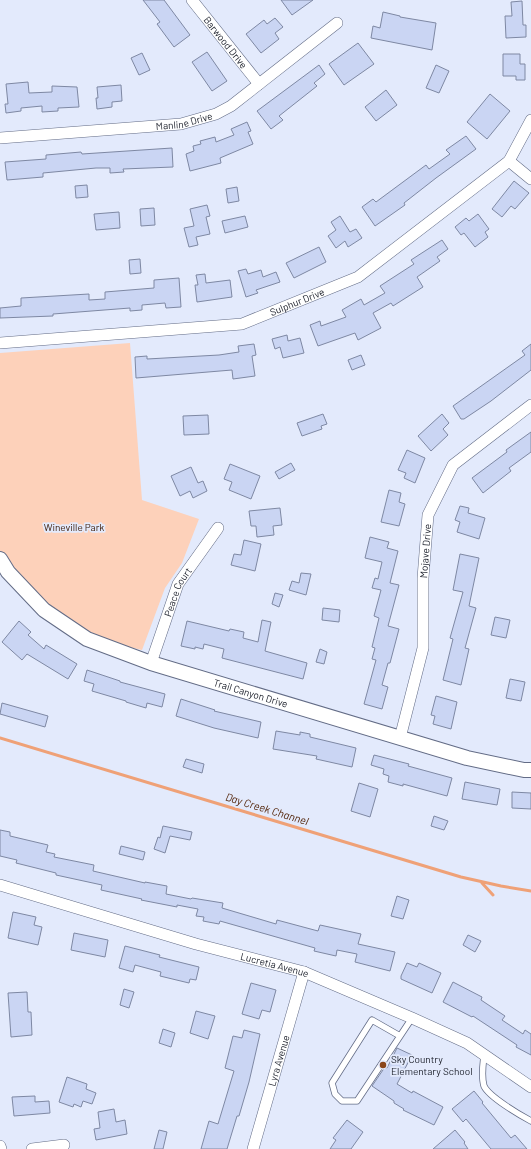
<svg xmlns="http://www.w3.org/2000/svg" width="531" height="1149" viewBox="0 0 531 1149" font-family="Barlow,sans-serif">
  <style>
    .green { fill: #fdd1ba }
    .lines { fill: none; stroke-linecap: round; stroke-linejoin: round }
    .stream { stroke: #efa177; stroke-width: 3 }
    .building { fill: #cad5f3; stroke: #7e88a3 }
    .service-casing { stroke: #636c86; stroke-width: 7 }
    .minor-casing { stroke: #636c86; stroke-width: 12 }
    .tertiary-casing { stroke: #636c86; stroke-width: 16 }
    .service { stroke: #fff; stroke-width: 5.5 }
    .minor { stroke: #fff; stroke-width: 11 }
    .tertiary { stroke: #fff; stroke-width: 14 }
    .poi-dot { fill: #8a461b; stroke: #e3eafc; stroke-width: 1.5 }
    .labels { text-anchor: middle; stroke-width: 3.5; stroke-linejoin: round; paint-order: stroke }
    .street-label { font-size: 10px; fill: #222631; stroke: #e3eafc }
    .park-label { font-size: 10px; fill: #40210f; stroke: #e3eafc }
    .poi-label { font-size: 10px; fill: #222631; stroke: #e3eafc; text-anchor: start }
    .water-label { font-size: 11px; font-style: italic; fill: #4e1e00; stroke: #e3eafc }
  </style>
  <rect width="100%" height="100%" fill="#e3eafc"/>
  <path class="green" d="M130 343 142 500 199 519 182 563 165 588 142 650 116 644 84 629 51 608 25 583 0 552V353Z"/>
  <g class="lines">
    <path class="stream" d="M0 738 461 877 501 886 531 891
      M482 883 493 895"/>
  </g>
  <path class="building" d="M143 0H164L190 35 174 47 157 24 160 22Z
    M281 0H313L292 15Z
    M522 1 523 25H526V37L506 38 505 16H512L511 2Z
    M383 12 400 16V17L436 23 432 50 371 38 373 26 380 28Z
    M275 18 283 27 275 33 279 39 261 53 246 34 264 20 267 24Z
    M358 43 374 64 344 85 329 64Z
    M207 52 227 81 212 91 192 62Z
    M142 53 150 70 139 75 131 58Z
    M503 54H520V64H525V80H516V76H503Z
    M319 65 325 74 314 83 317 86 279 116 283 120 271 129 257 111Z
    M436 65 449 71 439 93 426 88Z
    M28 82 29 93 52 92V86L77 87 79 107 58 108V111L42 112V106L21 108V111L6 113 5 104H8L6 84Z
    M121 85 122 101 112 102V107L97 109 96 98H98L97 87Z
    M386 90 397 105 376 121 365 107Z
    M490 94 510 111 487 139 467 122Z
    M247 122 251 131 248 132 253 144 220 158 221 163 190 171 186 154 194 151 193 146 201 144 200 141 215 137 216 142 234 135 231 129Z
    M466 136 476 149 436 178 404 203 405 205 375 226 362 207 373 199 376 202 426 165 429 169 450 154 446 150Z
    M172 148 173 167 123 169 124 172 110 173V168H96L43 173V177L7 180 5 162 46 159V155L81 152 82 154Z
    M514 181 529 193 515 209 511 206 502 217 492 209Z
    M87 185 88 197 76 198 75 186Z
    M237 187 239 201 228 203 226 189Z
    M207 205 210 216 206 217 210 234 196 237 198 245 189 247 184 228 194 226 190 209Z
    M154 208 155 225 141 226 140 209Z
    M119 212 120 228 96 230 94 214Z
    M478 214 489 229 485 232 488 237 475 247 464 233 461 235 455 227 466 218 469 221Z
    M245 216 248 227 225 233 222 221Z
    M340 216 350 232 356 229 362 238 348 247 345 241 336 248 328 236 336 230 331 222Z
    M442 240 448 249 437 257 440 261 417 277 423 287 393 306 391 303 373 313 381 328 358 340 355 333 318 346 310 325 320 321 321 326 346 317 342 310 361 299 364 305 385 293 380 286 414 264 411 260Z
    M319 247 326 262 294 278 286 263Z
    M140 259 141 273 130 274 129 260Z
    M246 269 248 274 261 270 263 277 276 272 280 282 256 290 258 293 246 297 238 271Z
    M205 274 206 283 230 280 232 297 197 302 195 285H198L196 275Z
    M179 278 181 307 166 308 165 303 142 305V310L130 311V308L53 314V316L0 318V308L21 306V298L89 294V300L105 299V292L154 288V280Z
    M287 335 288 341 300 338 304 353 283 358 280 347 275 349 272 339Z
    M254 344 256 355 252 356 255 376 233 379 232 370 136 378 135 357 147 356V359L219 355 239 352 238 346Z
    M531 344V370L491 401 464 419H461L453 406 525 355 522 351Z
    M361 355 365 365 352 370 348 360Z
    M323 414 327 424 321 426 322 429 302 436 297 423Z
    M442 414 449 423 443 429 448 435 431 451 418 436Z
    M208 415 209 434 184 435 183 416Z
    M531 432V452L509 468 511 471 483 493 472 478 507 452 506 450Z
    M407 450 425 458 415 483 404 478 406 473 398 470Z
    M291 463 295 470 279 479 275 472Z
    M230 464 260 476 251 499 229 490 232 482 224 479Z
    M191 467 198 483 203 481 207 491 193 498 190 491 180 496 171 476Z
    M389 490 401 493 399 502 405 504 399 526 381 522Z
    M460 506 469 508 468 513 485 518 479 539 457 532 460 522 455 520Z
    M280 508 282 525 273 526 274 535 257 537 256 526H251L249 511Z
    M370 537 389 542 387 548 398 551 390 583 399 585 388 626 399 629 390 663H388L382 685 388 687 382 709 364 704 376 660 372 659 375 648 372 647 379 618 374 616 381 590 372 588 375 578 378 579 382 562 365 558Z
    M244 540 261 544 255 571 231 565 234 554 241 555Z
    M460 554 479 558 469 606 476 608 465 648 469 649 461 685 443 680 453 639 450 638 463 592 453 590Z
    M301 573 311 574 306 595 289 590 292 581 299 583Z
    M275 593 283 595 279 607 272 604Z
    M323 608 340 610 339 622 322 620Z
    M495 617 510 620 506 638 491 635Z
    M262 620 271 622 265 651 307 663 303 679 222 658 224 649 204 644 203 649 195 647V649L181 646 187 621 229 631 230 629 244 632 243 638 258 642Z
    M19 621 31 632 28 635 44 649 46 645 77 664 68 679 27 654 22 660 2 642Z
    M320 649 327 652 324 664 316 662Z
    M87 670 120 681V682L165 694 162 707 147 703 146 708 126 702V701L92 691 94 684 84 681Z
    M510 679 525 682 521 701 506 698Z
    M436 696 457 702 451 729 433 724 435 716 431 715Z
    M181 699 215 710 214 711 261 722 258 738 214 728 176 716Z
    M2 703 48 716 45 727 0 714Z
    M276 731 300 735V732L310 734V737L356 748 352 767 316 759 317 756 273 749Z
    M374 755 409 764 408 766 452 778 447 796 403 784V786L388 782 389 776 383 774 384 769 371 765Z
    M186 759 204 764 202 773 183 767Z
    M465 782 500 789 497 805 462 799Z
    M359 783 378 789 370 817 351 811Z
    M512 792 531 793V809L512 808Z
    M434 816 448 821 444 830 431 826Z
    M163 826 192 832 190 840 170 836 165 853 154 849 158 837 160 838Z
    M0 830 10 832V836L48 845 46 852 55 854 54 857 94 865 93 871 145 883V882L167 886 166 894 191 899 192 898 223 903 222 908 276 924 277 920 318 931 320 925 361 934 358 944 395 952 390 971 355 962 357 954 337 950 336 956 314 951 315 948 220 921 219 924 203 921 204 917 196 916 198 909 177 905V907L141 900 142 899 101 890 102 885 56 875V873L16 863 17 860 0 856Z
    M121 846 145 852 143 860 119 854Z
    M397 896 409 900 403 919 391 916Z
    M13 912 36 917 34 925 42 927 38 945 8 938Z
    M74 933 108 940 105 957 71 950Z
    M468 935 481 941 475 952 463 945Z
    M125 946 160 955 159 957 199 967 196 980 190 979 189 983 160 976 161 972 135 965 133 972 119 968Z
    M407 963 417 967 419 963 441 973 432 993 401 979V976Z
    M453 982 482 997 481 1000 505 1016 502 1020 523 1034 525 1030 531 1034V1055L516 1047 517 1045 473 1016 472 1017 443 1002Z
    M251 983 276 990 270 1012 262 1010 259 1019 242 1014Z
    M124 989 134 992 129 1008 120 1005Z
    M27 992 28 1012H31L32 1035 11 1037 8 993Z
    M196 1011 215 1016 208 1039 190 1033Z
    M163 1029 175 1033 171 1047 159 1043Z
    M244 1030 260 1034 249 1082 239 1116H237L227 1149H201L209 1121 218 1124 234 1071 225 1068 233 1036 242 1038Z
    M397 1048 412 1055 397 1084 412 1093 413 1091 443 1107 434 1125 403 1110 404 1109 394 1103V1101L372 1086 385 1067 387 1068Z
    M67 1077 87 1084 86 1089 96 1093 92 1104 83 1101 81 1107 74 1104 73 1107 59 1102Z
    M474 1091 483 1102 482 1103 511 1138 515 1135 527 1149H491L466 1119 463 1122 452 1109Z
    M35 1096V1102L49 1101 50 1113 14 1116 12 1097Z
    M114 1109 116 1122 125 1120 127 1134 96 1140 94 1129 100 1128 98 1112Z
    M347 1120 363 1132 351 1149H330L336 1140 333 1138Z
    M159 1130 167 1132 163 1149H154Z
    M455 1130 465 1142 464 1143 468 1149H433Z"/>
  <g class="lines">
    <g class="service-casing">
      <path id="service" d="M400 1036 372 1020 332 1083 335 1094 342 1101H357L412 1018
        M484 1055C483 1065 481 1076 484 1086 489 1097 520 1115 531 1121"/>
    </g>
    <g class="minor-casing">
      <g id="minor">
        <path id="s1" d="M192 0 259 84"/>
        <path id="s2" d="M0 138 181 124 216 114 231 106 337 23"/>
        <path d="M509 161 531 179"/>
        <path id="s3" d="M0 343 242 324 358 277 509 161 531 120"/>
        <path id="s4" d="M151 663 178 584 218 528"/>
        <path id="s5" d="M400 738 423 648V578L428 515 453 465 531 405"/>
        <path id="s6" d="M0 885 196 944 304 972 412 1018 467 1043 531 1087"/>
        <path d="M0 1146 1 1149"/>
        <path d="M32 1149 64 1145"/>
        <path id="s7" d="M253 1149 304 972"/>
      </g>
    </g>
    <g class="tertiary-casing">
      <g id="tertiary">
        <path id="s8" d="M0 559 8 572 44 610 87 639 151 663 467 758 524 770H531"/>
      </g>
    </g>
    <use href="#service" class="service"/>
    <use href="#minor" class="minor"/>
    <use href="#tertiary" class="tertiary"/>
  </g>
  <circle class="poi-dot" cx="383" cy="1065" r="4"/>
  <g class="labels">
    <g class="street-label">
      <text dy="4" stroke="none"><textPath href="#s1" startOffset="54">Barwood Drive</textPath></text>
      <text dy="4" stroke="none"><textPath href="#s2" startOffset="185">Manline Drive</textPath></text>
      <text dy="4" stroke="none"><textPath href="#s3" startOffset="302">Sulphur Drive</textPath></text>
      <text dy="4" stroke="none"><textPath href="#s5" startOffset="190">Mojave Drive</textPath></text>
      <text dy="4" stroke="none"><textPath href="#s4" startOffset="76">Peace Court</textPath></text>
      <text dy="4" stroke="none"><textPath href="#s8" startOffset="292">Trail Canyon Drive</textPath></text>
      <text dy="4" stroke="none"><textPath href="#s6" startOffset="286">Lucretia Avenue</textPath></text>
      <text dy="4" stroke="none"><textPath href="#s7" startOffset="92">Lyra Avenue</textPath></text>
    </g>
    <g class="park-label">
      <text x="74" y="531">Wineville Park</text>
    </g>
    <g class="poi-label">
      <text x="391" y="1063">Sky Country<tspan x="391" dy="12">Elementary School</tspan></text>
    </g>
    <g class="water-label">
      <text transform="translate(267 809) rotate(17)" y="4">Day Creek Channel</text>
    </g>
  </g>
</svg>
